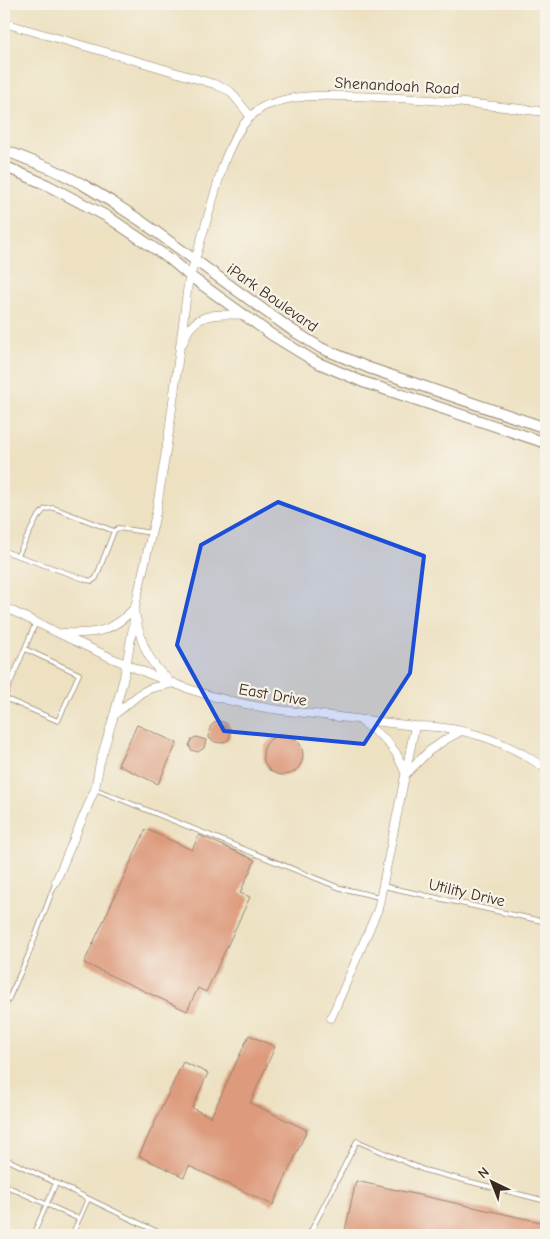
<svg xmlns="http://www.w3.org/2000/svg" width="550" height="1239" viewBox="0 0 550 1239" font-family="'Comic Neue',sans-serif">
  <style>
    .building { fill: #dd9a7c }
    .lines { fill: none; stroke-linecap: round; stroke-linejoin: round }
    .service-casing { stroke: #948670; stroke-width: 5.5 }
    .minor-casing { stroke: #948670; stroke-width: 9 }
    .secondary-casing { stroke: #948670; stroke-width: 12 }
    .service { stroke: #fff; stroke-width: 4 }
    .minor { stroke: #fff; stroke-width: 8 }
    .secondary { stroke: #fff; stroke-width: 10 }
    .marked { fill: #1d4ed8; fill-opacity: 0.2; stroke: #1d4ed8; stroke-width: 4; stroke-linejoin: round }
    .labels { text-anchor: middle; stroke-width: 4.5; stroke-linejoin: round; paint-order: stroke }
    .street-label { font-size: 16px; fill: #3b2a1e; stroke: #f7f3e8 }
  </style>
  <rect width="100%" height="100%" fill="#f7f3e8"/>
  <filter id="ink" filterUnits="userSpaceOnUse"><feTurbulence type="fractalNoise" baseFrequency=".02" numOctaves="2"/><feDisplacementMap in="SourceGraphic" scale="10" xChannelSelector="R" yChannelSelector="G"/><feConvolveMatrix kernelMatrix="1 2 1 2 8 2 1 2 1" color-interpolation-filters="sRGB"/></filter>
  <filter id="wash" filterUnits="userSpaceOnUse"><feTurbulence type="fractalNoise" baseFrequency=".0096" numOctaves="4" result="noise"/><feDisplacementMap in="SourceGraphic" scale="20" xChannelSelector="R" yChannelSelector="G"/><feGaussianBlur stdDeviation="1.12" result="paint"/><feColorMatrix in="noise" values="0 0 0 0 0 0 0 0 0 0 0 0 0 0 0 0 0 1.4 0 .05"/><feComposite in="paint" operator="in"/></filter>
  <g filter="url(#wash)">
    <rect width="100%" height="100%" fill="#ede1c2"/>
    <g id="blocks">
      <path class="building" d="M219 721 226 723 230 729V737L228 740 222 743 215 742 209 738 210 727 215 722Z
        M137 725 177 743 158 784 118 765Z
        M263 755a20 20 0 1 1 40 0a20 20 0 1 1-40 0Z
        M196 737 206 740 204 748 198 752 191 750 189 745 192 739Z
        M146 829 192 850 199 835 255 860 240 893 250 897 206 992 198 988 187 1011 84 963Z
        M249 1035 275 1047 250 1103 307 1130 273 1205 189 1166 184 1177 139 1156 183 1062 208 1073 192 1108 211 1117Z
        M356 1181 545 1223 542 1235H344Z"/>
    </g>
  </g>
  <g filter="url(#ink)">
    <use href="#blocks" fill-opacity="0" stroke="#948670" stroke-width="1"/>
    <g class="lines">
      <g class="service-casing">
        <path id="service" d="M4 551 87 580 92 581 96 578 114 531 118 528 152 533
          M18 555 37 518 45 509 54 508 114 531
          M25 649 79 674 58 721 4 698 36 622
          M95 789 340 888 379 897
          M383 886 546 922
          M4 1009 28 956 56 881
          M4 1158 164 1235
          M4 1185 79 1219
          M33 1235 56 1183
          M72 1235 88 1199
          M309 1235 357 1141 424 1170 546 1201"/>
      </g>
      <g class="minor-casing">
        <path id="minor" d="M4 23 151 65 214 84 230 91 251 117
          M183 343C185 338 187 332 190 328 202 312 225 314 243 315
          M4 607C67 637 129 669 195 691 223 700 252 706 280 710L415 726C452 726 490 736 523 754 531 759 539 764 546 769
          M136 617C140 640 148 663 167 678
          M63 633C94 634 113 633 135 607
          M114 715 141 693 151 688 174 683
          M361 721 385 739 396 753 406 774 429 751 445 740 461 731
          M56 881 95 789 100 762 114 715 124 677 133 627 135 607 156 513 169 432 188 284 223 165C231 143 242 119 263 107 266 105 271 104 274 103 298 94 324 96 349 96 415 97 481 104 546 112
          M331 1018 378 909 415 726"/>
      </g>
      <g class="secondary-casing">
        <path id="secondary" d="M4 150 52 169 82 184 112 202 141 221 268 313 292 330 321 348 369 368 546 428
          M4 166 47 185 108 217 170 259 190 276 272 335 316 362 363 382 546 443"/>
      </g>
      <use href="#service" class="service"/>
      <use href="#minor" class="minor"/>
      <use href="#secondary" class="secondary"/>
    </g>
  </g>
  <path class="marked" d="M278 502 424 556 410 673 364 744 224 731 177 645 201 545Z"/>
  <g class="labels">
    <g class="street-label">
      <text transform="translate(397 85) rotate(3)" y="6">Shenandoah Road</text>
      <text transform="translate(273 297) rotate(35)" y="6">iPark Boulevard</text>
      <text transform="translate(273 694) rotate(10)" y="6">East Drive</text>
      <text transform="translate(467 892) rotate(13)" y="6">Utility Drive</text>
    </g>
  </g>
  <rect width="550" height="1239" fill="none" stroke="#f7f3e8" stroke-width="20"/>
  <g transform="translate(492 1182) rotate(317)" stroke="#f7f3e8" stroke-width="4" paint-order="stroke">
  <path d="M0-4L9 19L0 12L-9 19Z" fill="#3b2a1e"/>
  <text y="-8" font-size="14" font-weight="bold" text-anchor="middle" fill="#3b2a1e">N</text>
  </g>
</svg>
